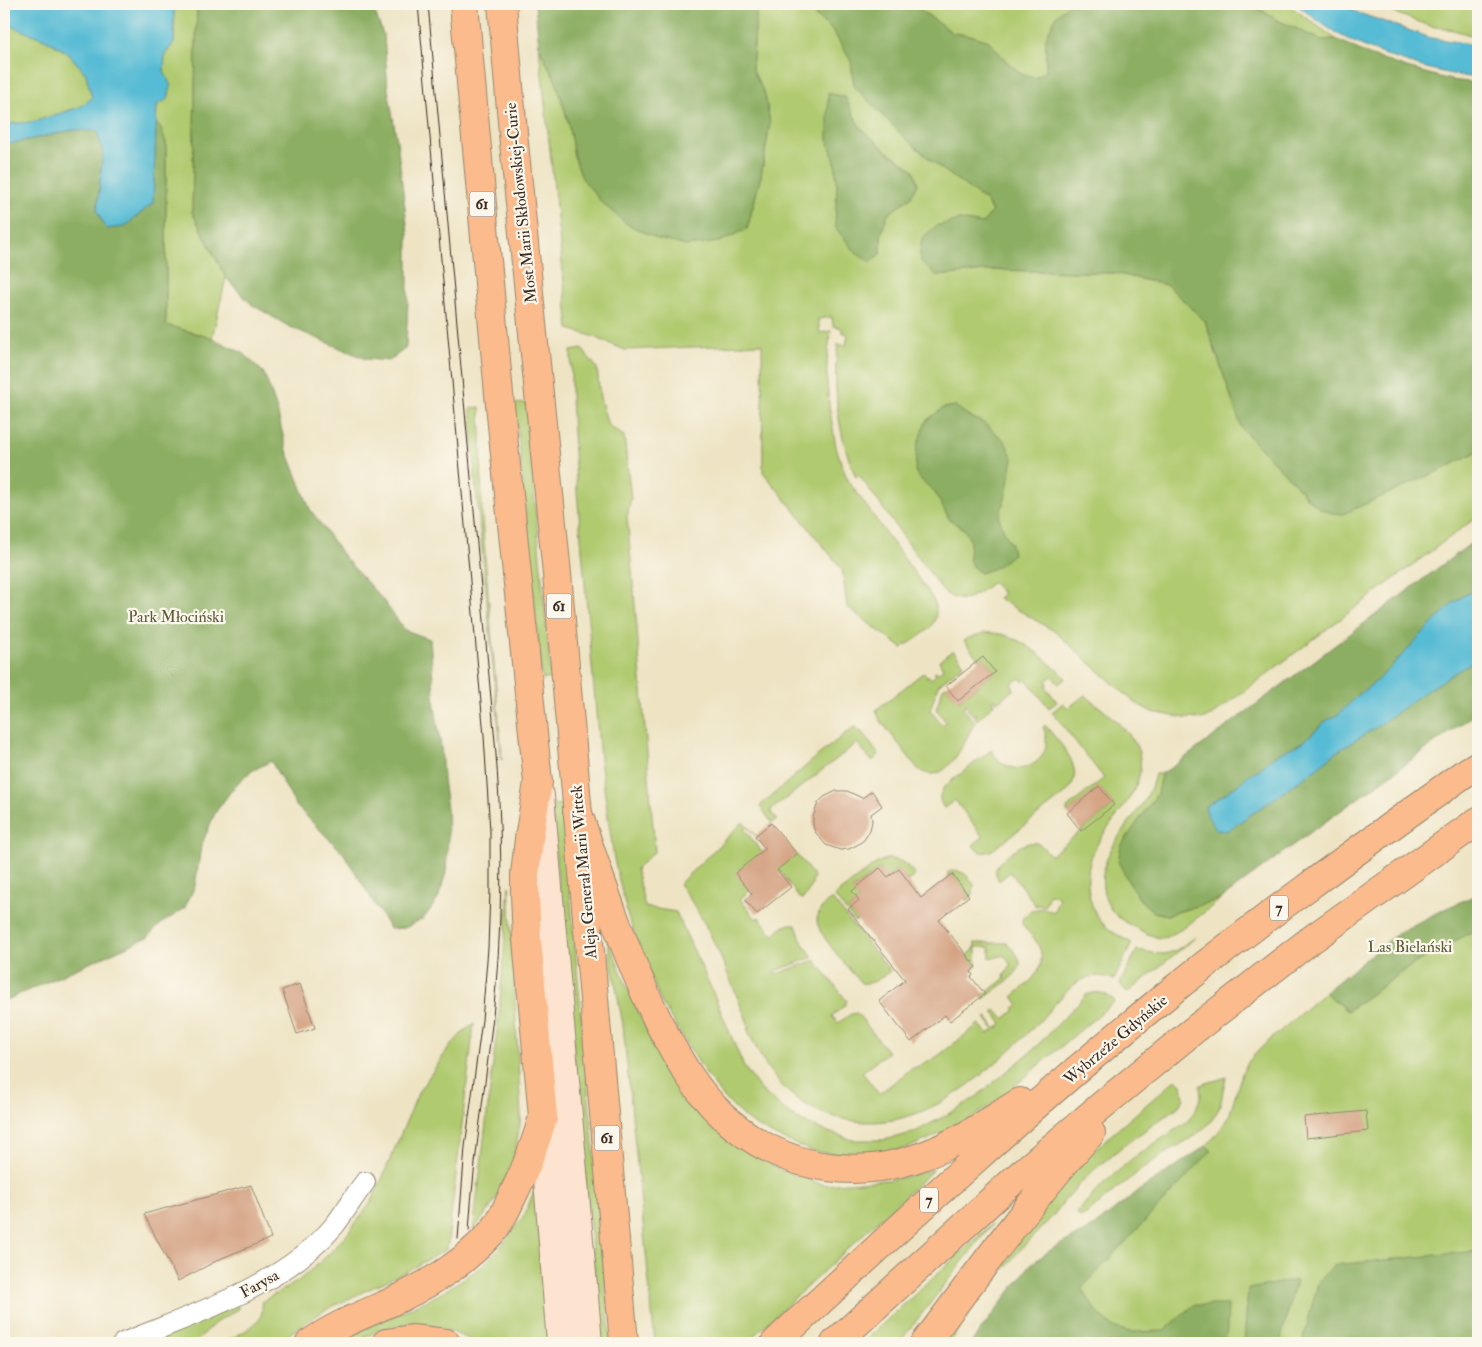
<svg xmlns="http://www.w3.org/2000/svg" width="1482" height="1347" viewBox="0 0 1482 1347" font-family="'IM FELL Double Pica',serif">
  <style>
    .green { fill: #b0ca70; stroke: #767a47; fill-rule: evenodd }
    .forest { fill: #8cae62; stroke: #646c40 }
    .water { fill: #56bbd4; stroke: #487279 }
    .building { fill: #d5a485 }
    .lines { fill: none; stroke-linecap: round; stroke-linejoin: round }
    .street-casing { stroke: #948771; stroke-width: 22 }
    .secondary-casing { stroke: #948771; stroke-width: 30 }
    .primary-casing { stroke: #948771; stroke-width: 30 }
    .highway-casing { stroke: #948771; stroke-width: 30 }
    .street { stroke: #fff; stroke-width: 20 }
    .secondary { stroke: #fde4d1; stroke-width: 28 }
    .primary { stroke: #fbbb8c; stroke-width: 28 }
    .highway { stroke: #fbbb8c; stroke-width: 28 }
    .tram { stroke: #3b2a1e; stroke-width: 1 }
    .labels { text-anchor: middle; stroke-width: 4.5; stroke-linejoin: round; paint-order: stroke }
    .shield { fill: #fbf7ec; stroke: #75685c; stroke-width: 1 }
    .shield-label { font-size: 15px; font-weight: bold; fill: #3b2a1e }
    .street-label { font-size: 16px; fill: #3b2a1e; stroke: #fbf7ec }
    .park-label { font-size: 16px; fill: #5e5a37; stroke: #fbf7ec }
  </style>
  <rect width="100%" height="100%" fill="#fbf7ec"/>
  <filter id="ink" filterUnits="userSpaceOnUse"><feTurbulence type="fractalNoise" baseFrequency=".02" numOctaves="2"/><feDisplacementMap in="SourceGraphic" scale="10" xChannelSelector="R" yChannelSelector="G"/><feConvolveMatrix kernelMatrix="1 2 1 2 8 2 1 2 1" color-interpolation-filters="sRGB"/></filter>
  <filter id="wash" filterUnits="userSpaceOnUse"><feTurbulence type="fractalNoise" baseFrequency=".0096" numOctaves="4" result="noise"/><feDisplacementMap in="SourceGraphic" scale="20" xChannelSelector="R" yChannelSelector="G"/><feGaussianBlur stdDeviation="1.12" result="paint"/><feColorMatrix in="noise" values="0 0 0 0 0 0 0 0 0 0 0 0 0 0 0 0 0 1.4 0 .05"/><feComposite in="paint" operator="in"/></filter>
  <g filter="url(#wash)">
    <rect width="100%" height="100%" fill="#eee4c4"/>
    <path class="green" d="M174 4H197L192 212 226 278 212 338 166 325V142L156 123 157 104 164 71 165 54 174 43Z
      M757 4H803L811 12 833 31 851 61 854 86 901 134 934 163 986 201 992 212 983 224 959 220 936 226 937 276 995 270 1114 273 1167 285 1205 321 1242 428 1297 486 1307 498 1366 503 1445 468 1478 451V516L1211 716 1202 719 1185 718 1152 712 1134 702 1054 631 998 598 1003 594 993 582C976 595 961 609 942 590L859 475 856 477C838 436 832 388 838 344L846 345 848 334 842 332V328L833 326 832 317 818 319 820 333 831 331 827 360V381L829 405 836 447 843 469 849 482 931 596C947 624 922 634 902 648L847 607 842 569 763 472 762 344 625 350 589 335 569 329 539 47 556 81 568 121 574 156 747 229 761 176 770 124 765 95 752 69ZM845 97 859 126 884 149 914 170 911 197 887 215 881 235V253L837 184 835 162 828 139Z
      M912 4H1069L1056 16 1046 56V71L1036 78 1021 74 1006 61 989 41 970 35 953 33Z
      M1251 4H1287L1336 39 1321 40 1277 20Z
      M1370 4H1478V37L1453 30 1430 26Z
      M4 18 15 28 45 39 68 53 86 74 92 98 80 107 33 122 4 124Z
      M582 349 597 368 600 398 608 425 624 436 631 498 627 517 635 605 655 851 636 869 645 907 676 912 712 990 744 1067 760 1089 776 1103 797 1119 822 1130 853 1140H884L913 1133 943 1117 975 1098 1033 1050 1086 995C1100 990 1104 993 1115 1001L992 1105 962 1124 908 1148 875 1154 850 1155 812 1151 775 1136 747 1120 724 1098 706 1074 661 1002 628 917 614 859 600 759 575 468 571 399V351Z
      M526 403 551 679H542L515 404Z
      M480 407C482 445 481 482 482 519L502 760 475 477 471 411V408Z
      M984 633C1016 630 1044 658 1066 678L1059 684 1052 676 1046 681 1048 684 1045 686 1057 702 1049 708 1026 679 1023 682 1020 678 1011 684 1014 689 997 702 994 698 992 700 994 704 977 720 974 717 977 715 975 713 973 715 966 708 969 706 967 704 963 708 975 723C964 740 947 790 918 769L880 720 876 710 924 672 927 677 929 676 931 679 936 675 934 672 936 671 938 673 943 669 939 661 953 650 964 664 938 685 930 710 942 725 946 722 936 709 943 688 946 686 959 701 964 697 955 679 967 694 995 672 983 657 979 660 964 641 969 638Z
      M1085 695C1102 710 1133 730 1139 753 1149 791 1106 821 1093 853 1087 867 1087 881 1089 894 1095 923 1108 930 1132 943L1114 980C1103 974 1089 975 1078 982 1063 992 1048 1013 1035 1026 981 1079 916 1140 835 1117 788 1104 765 1071 747 1028H750C730 981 711 924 679 884L743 822 756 836 747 827 744 829 772 865 792 849 814 876 811 887 803 899 799 898 780 871 760 886 758 884 740 899 756 919 759 917 773 935C780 930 787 921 796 925L802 942 813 957 773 972 774 975 815 960 847 1001 845 1005 832 1016 838 1023 851 1014 857 1013 888 1052 862 1072 879 1094 911 1069 926 1063 938 1056 979 1024 988 1034 994 1030 985 1018 987 1017 996 1029 1002 1024 993 1012 996 1010 1004 1019 1015 1010 1014 1008 1019 1005 1014 998V995C1034 980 1052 963 1034 938 1030 933 1023 928 1022 922 1022 918 1023 917 1026 915 1036 906 1042 908 1054 912L1059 897 1049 894 1045 906 1034 905 1035 904 1010 872 999 881C997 877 995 873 996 869 998 859 1026 839 1036 843 1043 845 1046 851 1051 855L1114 805 1099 787 1067 813V808L1104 778 1052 712 1063 703 1068 708Z
      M1045 725C1060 744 1089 770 1066 793L994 849C986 854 978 854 973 845L983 837 955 800 944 808C938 800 939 794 945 786L990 751H992C1011 786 1059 763 1043 727Z
      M854 727 861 731 879 755 874 760H871L857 743 770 811 777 819 772 823 760 806 822 752Z
      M1155 774H1161L1157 794 1121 846 1119 861 1127 879 1140 900 1154 912 1167 915 1221 899C1209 908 1175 938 1161 938 1152 937 1144 932 1136 928 1120 920 1108 912 1104 893 1095 855 1130 826 1147 796 1151 789 1153 781 1155 774Z
      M562 804 611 1343H601L551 805Z
      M886 859C900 858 907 864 915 875L908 881 898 869 887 878 880 868 852 890 859 900 848 909 857 920 855 922 834 896 877 863Z
      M956 870 965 874 974 884 973 894 968 901 965 899 969 896 952 874 948 877 947 875 948 872Z
      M509 886 521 1117 513 1164 495 1201 473 1231 499 1014Z
      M832 899 890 971C880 978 873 985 861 983 851 971 818 935 817 921 817 911 824 904 832 899Z
      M1478 928V1343H1028L1211 1150 1206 1146 1217 1134 1229 1116 1242 1073 1248 1062 1262 1047 1325 992 1347 1011 1415 963Z
      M606 933 628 990 655 1048 677 1083 706 1118 726 1139 781 1170 824 1185 896 1179 934 1169 746 1343H655L623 1025Z
      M1196 937 1127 993 1120 983 1137 950C1145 950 1152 954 1161 954 1174 954 1186 944 1196 937Z
      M975 943H1007C1011 948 1020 956 1020 963 1020 975 993 991 984 999L982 996 1005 978 1004 976 1011 965 1004 955 990 959V947H976V967L967 955 974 950Z
      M474 1024 447 1249 409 1270 325 1310 292 1332 279 1343H224C238 1333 269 1324 261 1302L297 1282 328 1255 349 1232 371 1202 381 1181 419 1091 449 1048 464 1031Z
      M1227 1077C1222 1087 1223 1100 1218 1110 1205 1136 1177 1144 1155 1160 1132 1176 1110 1194 1088 1213L1080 1217 1076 1213 1102 1185 1133 1158 1188 1121 1196 1109 1201 1096 1200 1085Z
      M1176 1079 1182 1085 1184 1099 1178 1107 1124 1145 1088 1175 1064 1201 1053 1216 1019 1251 985 1292 949 1343H934L1081 1161Z
      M536 1186 549 1343H479L442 1328 410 1323 379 1330 355 1343H338L375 1324 438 1295 480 1268 499 1249 525 1214Z
      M992 1224 899 1343H862Z
      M237 1305 239 1309 215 1323 194 1343H146Z"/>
    <path class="forest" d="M197 4H372L384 37 388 89 397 141 408 233V300L406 348 389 361 366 359 288 326 251 304 226 278 192 212Z
      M535 4H757L752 69 765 95 770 123 761 176 747 229 719 242 686 246 658 239 627 224 603 204 582 178 574 156 568 121 556 81 539 47Z
      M803 4H912L953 33 970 35 989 41 1006 61 1021 74 1036 78 1046 71V37L1056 16 1069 4H1251L1277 20 1321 40 1336 39 1369 55 1407 68 1451 80 1478 83V451L1445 468 1343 514 1332 513 1320 509 1307 498 1297 486 1242 429 1205 321 1167 285 1114 273 995 270 937 276 921 262 920 253 922 238 936 226 959 220 982 224 992 211 986 201 934 163 901 134 854 86 851 61 833 31 811 12Z
      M828 93 845 97 859 126 884 149 914 170 918 184 911 197 887 215 881 235V253L870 262 856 253 835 227 837 184 835 162 828 139Z
      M156 123 160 127 166 142V325L212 338 243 353 264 373 276 406 286 448 310 509 345 558 382 599 405 630 430 639 435 707 441 747 443 779 447 809 448 839 446 872 438 899 424 918 405 928 390 929 344 854 296 806 271 761 250 772 234 787 215 813 201 846 195 886 184 909 162 923 148 937 4 1001V145L73 130 97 131 103 152 97 211 106 229 124 227 153 203Z
      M955 406 969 416 984 423 1005 441 1013 459 1005 499 999 517 1004 532 1011 544 1013 554 995 568 980 573 973 567 969 559 970 540 964 529 949 519 934 491 919 478 915 471 917 446 926 421 943 408Z
      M1478 538V589L1463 596 1421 635 1390 668 1374 683 1358 695 1339 714 1326 721 1303 742 1276 755 1258 770 1248 775 1239 784 1206 806 1227 831 1305 777 1341 749 1375 728 1426 691 1478 658V712L1297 842 1221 899 1167 915 1154 912 1140 900 1127 879 1118 861 1121 846 1157 794 1161 774 1174 766Z
      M1478 894V928L1415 963 1347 1011 1325 992 1398 933 1440 911Z
      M1206 1146 1212 1150 1082 1288 1095 1310 1113 1327 1130 1332 1164 1331 1194 1305H1228L1226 1343H971L1031 1264 1055 1247 1092 1228 1137 1192Z
      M1478 1251V1343H1302L1319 1280 1334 1265Z
      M1296 1280 1280 1343H1244L1248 1289Z"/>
    <path class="water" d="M4 4H174V43L165 54 164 71 171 86 168 99 157 105 153 203 124 227 106 229 97 211 103 152 97 131 73 130 4 145V124L33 122 80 107 92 98 86 74 68 53 45 39 15 28 4 18Z
      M1296 4H1341L1356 12 1431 38 1478 45V78C1436 74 1370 53 1333 31 1320 23 1308 13 1296 4Z
      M1478 589V658L1426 691 1375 728 1341 749 1305 777 1227 831 1217 830 1208 817 1205 807 1239 784 1248 775 1258 770 1276 755 1303 742 1326 721 1339 714 1358 695 1374 683 1390 668 1421 635 1450 606 1463 596Z"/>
    <g id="blocks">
      <path class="building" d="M983 657 995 672 958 701 946 686Z
        M1099 786 1114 805 1081 831 1067 813Z
        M836 791H847L862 798 872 791 882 806 871 814 872 821 870 830 864 840 857 845 849 849 840 850 826 845 815 832 813 825V817L818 803 824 797Z
        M771 823 797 854 777 870 791 887 757 914 745 900 752 894 735 873 765 849 755 836Z
        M880 868 888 877 899 869 921 898 952 874 969 896 939 920 976 967 971 972 973 975 971 977 985 994 950 1021 945 1015 911 1042 879 1001 905 980 848 909 859 900 852 891Z
        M300 984 315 1028 297 1034 282 990Z
        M1366 1111 1368 1131 1306 1138 1304 1117Z
        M251 1185 271 1238 222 1258 178 1281 144 1214Z"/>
    </g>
  </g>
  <g filter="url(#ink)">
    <use href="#blocks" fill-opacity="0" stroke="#948771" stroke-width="1"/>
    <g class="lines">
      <g class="street-casing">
        <path id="street" d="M123 1343C194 1314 283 1286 334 1226 345 1212 354 1196 365 1182"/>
      </g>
      <g class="secondary-casing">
        <path id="secondary" d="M540 796 588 1343
          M543 1117 561 1343"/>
      </g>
      <g class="primary-casing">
        <path id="primary" d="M464 4 500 405 538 782 529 839 525 874V894L527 940 543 1117
          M502 4 513 133 557 574 624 1343"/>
      </g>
      <g class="highway-casing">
        <path id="highway" d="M577 810C601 883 626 956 660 1025 677 1057 695 1090 722 1115 751 1143 789 1162 828 1167 856 1171 887 1168 914 1159 952 1147 986 1123 1020 1102
          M310 1343C338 1323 371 1312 402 1297 437 1279 465 1262 492 1232 500 1223 506 1210 511 1199 524 1173 535 1146 543 1117
          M386 1343 412 1339 446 1343
          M775 1343C900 1227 1024 1111 1157 1003 1256 923 1359 849 1462 775L1478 765
          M835 1343 1014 1180 1100 1107 1194 1030 1308 942 1478 821
          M925 1343C979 1272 1031 1199 1091 1133"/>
      </g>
      <use href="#street" class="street"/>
      <use href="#secondary" class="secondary"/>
      <use href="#primary" class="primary"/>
      <use href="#highway" class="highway"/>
      <path class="tram" d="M418 4 484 736 490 832V891L488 948 482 1020 465 1147 458 1239
        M428 4 495 742C502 823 503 904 496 985 489 1067 474 1148 469 1231"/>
    </g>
  </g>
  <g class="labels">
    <g class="shield">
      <rect x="469.5" y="191.5" width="25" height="25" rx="4"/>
      <rect x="546.5" y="593.5" width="25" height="25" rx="4"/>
      <rect x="1270" y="895.5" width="18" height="25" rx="4"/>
      <rect x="594.5" y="1125.5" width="25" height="25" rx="4"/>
      <rect x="920" y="1187.5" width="18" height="25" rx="4"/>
    </g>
    <g class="shield-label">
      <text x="482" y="209">61</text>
      <text x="559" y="611">61</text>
      <text x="1279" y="913">7</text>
      <text x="607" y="1143">61</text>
      <text x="929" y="1205">7</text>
    </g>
    <g class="street-label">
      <text transform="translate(520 203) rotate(-96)" y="6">Most Marii Skłodowskiej-Curie</text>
      <text transform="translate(583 872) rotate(-95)" y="6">Aleja Generał Marii Wittek</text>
      <text transform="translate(1115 1039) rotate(-40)" y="6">Wybrzeże Gdyńskie</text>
      <text transform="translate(259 1283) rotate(-29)" y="6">Farysa</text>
    </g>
    <g class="park-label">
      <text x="176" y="622">Park Młociński</text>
      <text x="1410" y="952">Las Bielański</text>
    </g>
  </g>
  <rect width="1482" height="1347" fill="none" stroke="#fbf7ec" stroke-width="20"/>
</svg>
